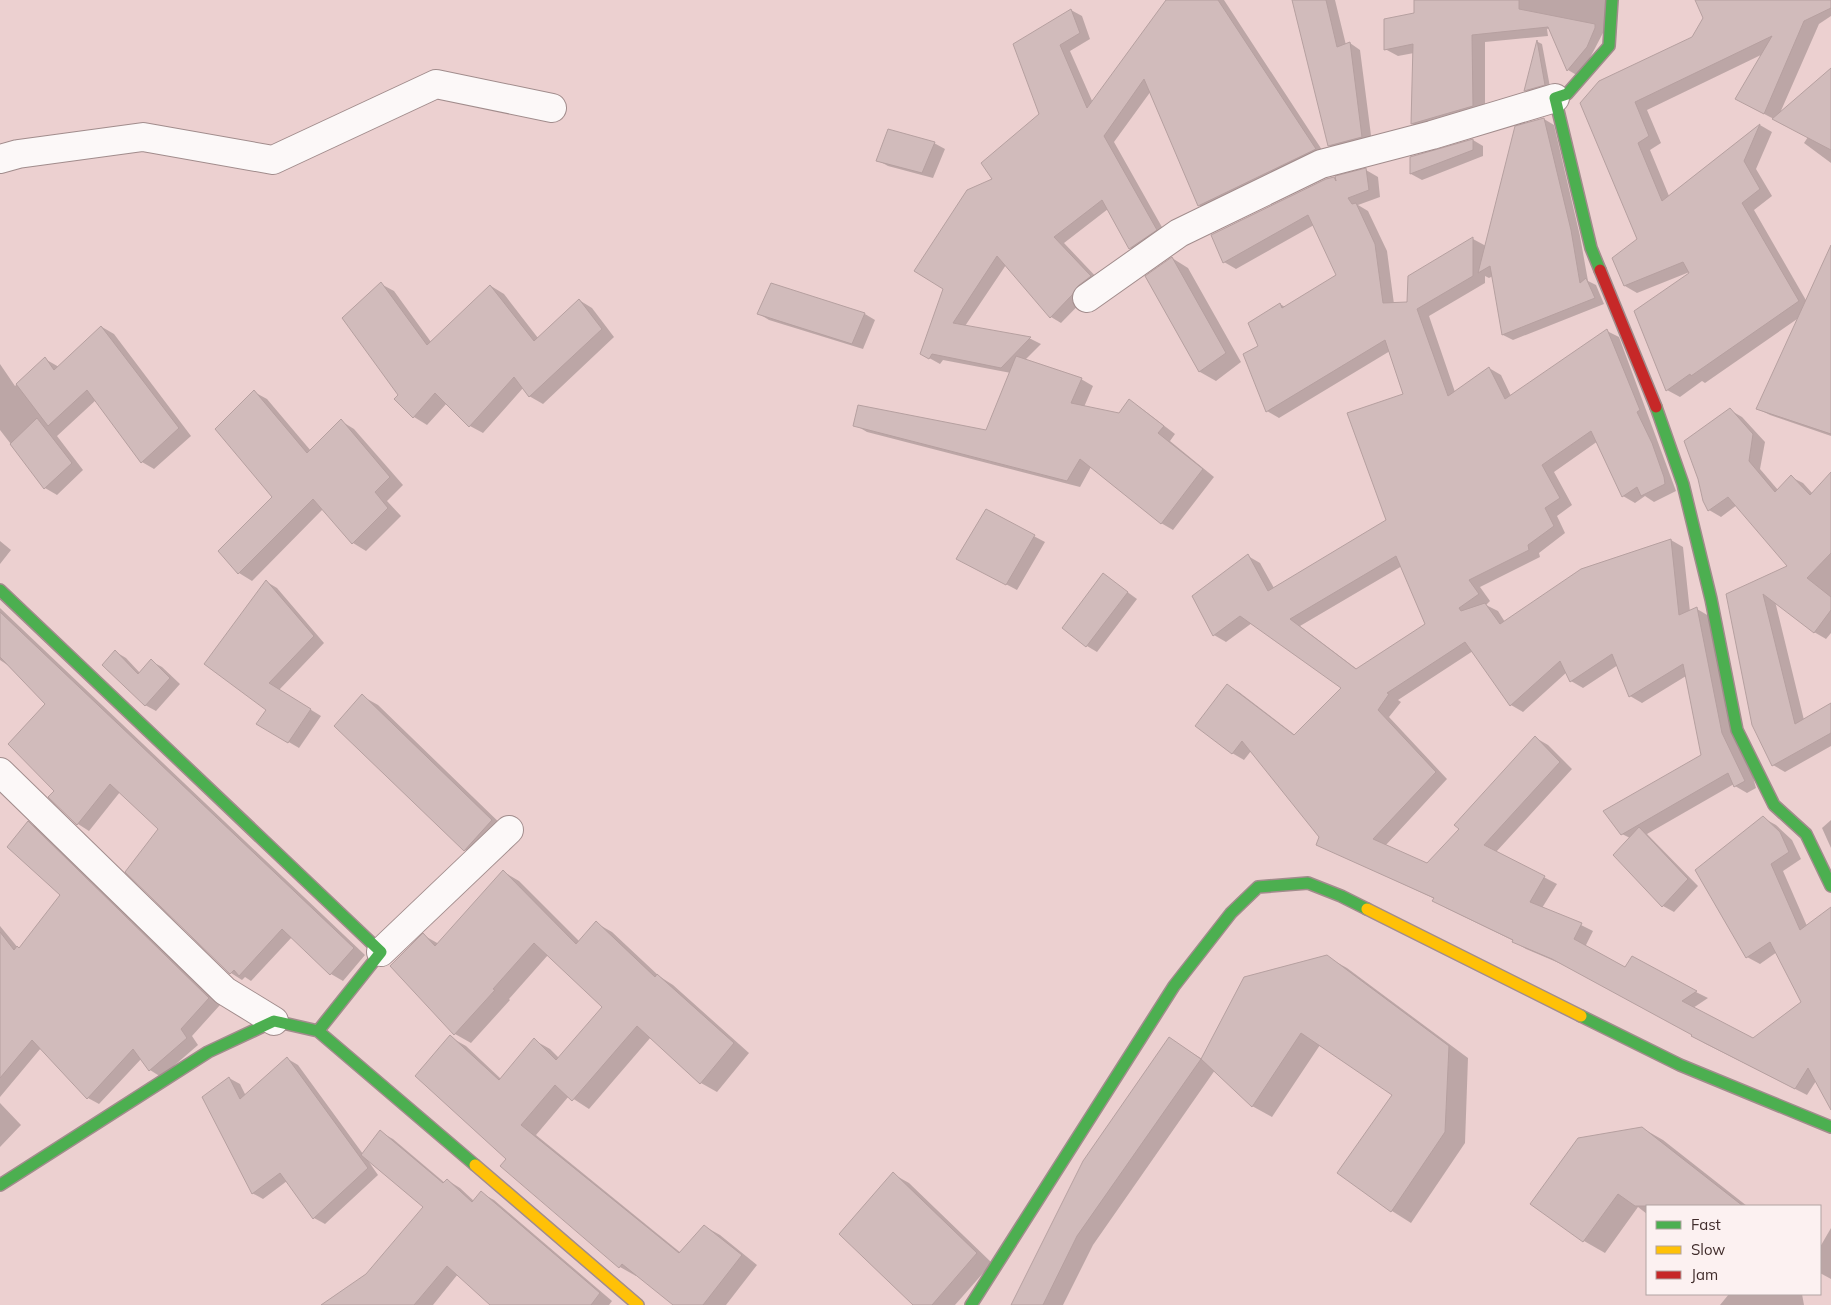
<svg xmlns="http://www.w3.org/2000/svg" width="1831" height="1305" viewBox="0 0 1831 1305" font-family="Mulish,sans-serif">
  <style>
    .shadow { fill: #0003; fill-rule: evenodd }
    .building { fill: #d1bbbb; stroke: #b6a0a0; fill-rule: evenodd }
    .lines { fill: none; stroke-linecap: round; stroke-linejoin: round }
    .street-casing { stroke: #a18c8c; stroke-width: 30 }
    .fast-casing { stroke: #a18c8c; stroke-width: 14 }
    .slow-casing { stroke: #a18c8c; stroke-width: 14 }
    .jam-casing { stroke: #a18c8c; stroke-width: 14 }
    .street { stroke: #fcf8f8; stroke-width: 28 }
    .fast { stroke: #4caf50; stroke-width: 11 }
    .slow { stroke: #ffc107; stroke-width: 11 }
    .jam { stroke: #c62828; stroke-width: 11 }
  </style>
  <rect width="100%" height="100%" fill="#ecd0d0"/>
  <path class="shadow" d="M1167 0H1224L1326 156 1210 212 1199 205 1151 91 1114 142 1167 236 1141 254 1130 248 1108 209 1064 243 1101 282 1061 323 1051 317 1006 265 965 326 1031 339 1041 344 1025 360 1081 379 1093 386 1084 407 1119 414 1129 401 1141 408 1175 434 1170 441 1214 477 1173 530 1161 523 1091 467 1080 487 867 432 855 425 987 431 1011 373 943 360 940 364 922 354 994 180 1040 115 1014 44 1071 10 1082 16 1090 39 1070 51 1093 103Z
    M1294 0H1335L1346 45 1350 43 1360 50 1372 143 1340 151 1329 145Z
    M1415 0H1609L1604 31 1580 77 1568 70 1550 28 1547 29 1548 36 1485 42V114L1425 131 1412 124 1414 53 1398 56 1385 49 1415 14Z
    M1697 0H1831V16L1819 24 1780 113 1831 70V163L1804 143 1808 137 1749 106 1763 54 1647 110 1661 143 1650 150 1669 196 1760 125 1772 132 1756 169 1772 196 1754 210 1807 302 1831 250V436L1770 415 1758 409 1800 317 1705 383 1702 381 1680 397 1667 390 1692 271 1637 293 1625 286 1638 239 1581 103 1692 38 1704 18Z
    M1538 42 1542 44 1550 87 1530 93 1526 90Z
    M1544 119 1554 125 1580 236 1588 281 1596 285 1604 304 1513 340 1503 335 1493 276 1489 278 1485 276V283L1429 316 1455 392 1489 368 1501 375 1511 396 1607 331 1619 337 1676 491 1654 502 1645 496 1635 503 1623 496 1598 441 1554 472 1572 505 1557 516 1565 533 1539 553 1540 557 1480 587 1490 601 1486 605 1498 611 1505 622 1671 540 1683 547 1690 612 1697 609 1709 616 1756 788 1747 793 1735 786 1734 784 1647 834 1698 886 1674 912 1663 906 1630 838 1622 834 1702 755 1686 676 1642 703 1630 696 1618 665 1583 688 1571 681 1567 672 1523 712 1511 705 1473 651 1398 700 1401 702 1389 717 1447 779 1385 846 1427 865 1460 829 1536 738 1548 745 1572 769 1496 852 1557 884 1542 908 1581 925 1593 931 1585 947 1625 968 1632 957 1696 992 1708 998 1693 1008 1754 1039 1802 1002 1777 952 1760 964 1747 957 1763 818 1776 825 1792 840 1801 859 1783 871 1807 926 1831 908V1108L1816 1081 1807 1095 1704 1043 1692 1036 1693 1035 1566 966 1526 949 1514 942V941L1446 908 1435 899 1317 844 1321 837 1251 751 1244 760 1232 753 1227 685 1239 692 1295 735 1343 688 1252 623 1226 642 1214 635 1193 596 1248 556 1260 563 1274 588 1387 521 1405 394 1390 351 1279 418 1267 411 1260 347 1280 304 1285 307 1338 276 1314 225 1236 269 1224 262 1334 178 1338 181 1366 170 1378 177 1380 197 1358 205 1368 211 1387 251 1394 304 1409 303V276L1473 239 1486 246ZM1402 566 1427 625 1358 670 1300 626Z
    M1473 140 1483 146V156L1422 180 1411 174 1412 158Z
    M934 143 945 149 933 178 888 166 877 160Z
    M1172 258 1188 268 1241 362 1216 381 1200 372 1146 277Z
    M381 284 394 291 431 342 491 286 504 294 538 338 579 300 592 308 614 337 543 404 529 396 523 388 483 433 470 426 447 403 427 425 414 417 400 395Z
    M772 285 865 314 875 320 863 349 769 320 759 314Z
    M102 327 114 334 191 436 154 469 142 462 96 400 57 436 83 470 57 495 45 488 0 430V364L15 386 45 359 59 367Z
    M254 392 267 399 311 451 341 421 354 429 403 485 387 501 401 516 366 551 353 543 323 509 252 581 239 573 220 551 274 497Z
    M1730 410 1742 417 1765 442 1760 469 1778 490 1791 477 1803 483 1813 494 1831 474V633L1826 639 1814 632 1775 601 1804 720 1831 705V746L1785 772 1773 765 1727 595 1789 566 1737 505 1721 517 1709 510Z
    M986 511 1045 542 1017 590 968 564Z
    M0 541 11 550 0 564Z
    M1104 575 1137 599 1097 652 1087 646Z
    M267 582 277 588 324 643 279 690 321 716 299 748 258 724 267 710Z
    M0 608 365 955 343 981 331 974 292 937 251 981 245 977 242 980 231 973 159 829 120 792 89 831 78 824 50 797 56 791 46 703 9 666 0 660Z
    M116 652 126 658 140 673 151 661 162 667 180 684 156 711 145 705Z
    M362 696 378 705 507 830 481 859 465 850 336 726Z
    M1831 820V848L1822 828Z
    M29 823 40 829 220 1005 192 1036 198 1045 161 1077 150 1070 142 1058 99 1104 88 1098 41 1048 0 1097V926L19 949 61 895Z
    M504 872 519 881 580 942 596 923 612 932 659 976 673 985 749 1053 717 1092 701 1083 651 1037 589 1109 569 1096 536 1135 681 1253 704 1226 720 1235 757 1265 726 1305H675L637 1274 636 1276 620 1267 502 1166 507 1159 450 1037 466 1046 501 1079 534 1040 550 1049 559 1058 603 1007 548 955 509 999 510 1000 471 1043 455 1034 423 935 439 944Z
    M1327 957 1347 968 1468 1058 1465 1143 1411 1223 1392 1211 1339 1173 1393 1094 1320 1045 1272 1117 1252 1106 1215 1070 1093 1245 1063 1305H1012L1170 1039 1202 1059Z
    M288 1059 298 1065 363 1154 380 1132 393 1139 445 1183 447 1180 460 1188 475 1202 481 1193 494 1200 612 1301 609 1305H498L458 1274 433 1305H324L367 1275 425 1207 367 1159 378 1175 325 1224 314 1218 287 1181 263 1199 252 1193 229 1078 240 1084 246 1096Z
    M0 1103 21 1125 0 1147Z
    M1642 1128 1663 1140 1747 1206H1647V1214L1638 1207 1605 1253 1584 1241 1532 1203Z
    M893 1174 909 1183 992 1263 955 1305H915Z
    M1831 1228V1279L1820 1273V1247Z
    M1729 1294H1802L1804 1305H1720Z"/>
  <path class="building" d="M1166 0H1218L1316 149 1198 206 1144 79 1104 136 1157 230 1129 249 1102 200 1054 237 1091 276 1078 286 1072 295 1050 318 997 256 953 323 1031 337 1001 368 932 354 929 359 920 354 943 289 914 271 967 190 992 179 981 163 1039 114 1013 44 1071 9 1080 33 1060 45 1087 108Z
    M1292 0H1326L1337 47 1350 42 1362 137 1328 146Z
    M1414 0H1519V9L1595 24V28L1587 47 1567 71 1548 27 1472 35 1473 106 1411 124 1413 44 1384 50V19L1414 13Z
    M1695 0H1831V8L1804 21 1764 114 1735 99 1772 36 1635 102 1649 136 1638 143 1662 201 1760 124 1744 161 1760 189 1742 203 1799 301 1691 376 1690 374 1666 391 1634 311 1689 273 1683 262 1624 286 1612 258 1637 239 1580 103 1599 81 1692 37 1703 18Z
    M1537 40 1545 85 1524 91Z
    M1831 68V150L1772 119Z
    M1544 118 1571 230 1580 283 1586 278 1595 298 1502 335 1490 266 1478 273 1515 126Z
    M888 129 935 142 922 173 876 161Z
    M1473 139V150L1410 174V157Z
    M1366 168 1369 190 1348 198 1352 204 1356 203 1375 244 1383 303 1407 302 1408 276 1473 237V276L1417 309 1448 396 1489 367 1505 399 1607 329 1640 410 1637 412 1652 443 1664 477 1665 484 1641 496 1637 487 1622 497 1591 431 1542 465 1560 498 1545 508 1554 526 1528 545 1529 550 1469 580 1479 594 1459 608 1461 611 1485 603 1500 624 1581 569 1671 539 1679 615 1697 607 1722 733 1745 781 1734 787 1728 773 1621 835 1603 811 1701 755 1683 664 1629 697 1612 654 1570 682 1560 661 1510 706 1465 642 1387 693 1389 694 1378 710 1436 772 1373 839 1427 863 1459 829 1454 825 1535 736 1560 762 1484 845 1545 876 1530 902 1582 923 1574 939 1625 967 1632 956 1697 991 1682 1001 1753 1038 1801 1002 1770 942 1746 958 1695 870 1763 816 1780 832 1789 852 1771 864 1800 930 1831 907V1110L1808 1068 1795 1089 1691 1036 1692 1035 1552 959 1512 942 1513 940 1432 901 1434 898 1316 845 1319 837 1242 741 1232 754 1195 726 1227 684 1294 735 1341 688 1240 616 1213 636 1192 596 1248 554 1268 591 1386 520 1347 413 1403 394 1385 340 1266 412 1243 354 1258 346 1248 323 1280 303 1282 308 1336 275 1308 215 1223 263 1211 235 1326 179 1334 177 1336 181 1335 176ZM1396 556 1425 624 1356 669 1290 619Z
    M1831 245V434L1756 409Z
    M1172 257 1226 353 1199 372 1145 276Z
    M381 282 427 345 490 285 534 341 579 299 602 329 529 397 514 377 469 427 435 393 413 418 394 399 398 395 342 318Z
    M771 283 865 313 852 344 757 314Z
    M101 326 179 428 141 463 87 390 48 426 16 384 45 357 54 370Z
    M1016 356 1082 378 1071 403 1119 413 1129 399 1164 426 1158 433 1203 469 1161 524 1080 459 1067 481 853 426 858 405 986 430Z
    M254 390 307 453 341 419 390 477 375 492 388 508 352 544 313 499 238 574 218 551 272 497 215 429Z
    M1730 408 1753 434 1749 461 1775 492 1791 475 1810 495 1831 472V553L1807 578 1831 597V610L1814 633 1763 594 1795 724 1831 703V733L1772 766 1752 725 1726 594 1787 566 1728 497 1708 511 1703 501 1698 479 1684 441Z
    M37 418 72 463 44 489 10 444Z
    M986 509 1035 535 1006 585 956 559Z
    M1103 573 1128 592 1086 647 1062 628Z
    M266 580 314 636 269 683 311 709 288 743 256 724 266 710 204 664Z
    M0 612 354 948 330 975 282 929 239 976 234 970 230 974 125 872 158 829 110 784 77 825 48 797 54 791 8 744 45 704 0 657Z
    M115 650 138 674 151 659 170 678 145 706 102 665Z
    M362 694 492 820 464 851 334 726Z
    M28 821 209 998 181 1029 187 1038 149 1071 133 1049 87 1099 32 1040 0 1078V932L14 950 17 946 19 948 60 895 7 847Z
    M1639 827 1688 879 1662 907 1613 855Z
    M503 870 576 944 596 921 655 977 657 974 734 1043 700 1084 637 1026 572 1101 555 1085 521 1125 679 1253 704 1225 742 1255 703 1305H673L622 1264 619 1268 500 1166 506 1159 415 1076 450 1035 499 1080 534 1038 556 1060 602 1007 534 943 493 989 495 990 454 1035 390 966 423 933 435 946Z
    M1327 955 1449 1046 1445 1132 1391 1212 1337 1173 1392 1095 1301 1033 1252 1107 1201 1059 1244 977Z
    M1169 1037 1201 1059 1077 1236 1043 1305H1011L1083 1161Z
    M287 1057 368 1168 313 1219 280 1173 252 1194 202 1097 229 1077 240 1099Z
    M1642 1127 1743 1206H1635L1618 1194 1583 1242 1530 1204 1578 1138Z
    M380 1130 443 1183 447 1179 472 1202 481 1191 600 1293 591 1305H490L447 1266 414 1305H321L366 1274 423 1207 361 1155Z
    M893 1172 977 1253 932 1305H913L839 1234Z"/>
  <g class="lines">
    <g class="street-casing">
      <path id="street" d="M0 159 18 154 143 137 273 160 436 84 552 108
        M1087 298 1179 233 1321 164 1432 135 1555 98
        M0 772 225 991 274 1021
        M381 952 509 830"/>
    </g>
    <g class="fast-casing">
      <path id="fast" d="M1600 270 1591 248 1555 98 1567 94 1609 46 1612 0
        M1656 407 1683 484 1711 599 1737 730 1774 805 1806 834 1831 886
        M0 590 381 952 318 1031
        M1581 1016 1680 1065 1831 1127
        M0 1185 208 1052 274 1021 318 1031 475 1165
        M971 1305 1174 986 1231 913 1258 887 1308 883 1341 896 1367 909"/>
    </g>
    <g class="slow-casing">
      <path id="slow" d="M1367 909 1581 1016
        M475 1165 638 1305"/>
    </g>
    <g class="jam-casing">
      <path id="jam" d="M1600 270 1656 407"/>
    </g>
    <use href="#street" class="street"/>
    <use href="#fast" class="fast"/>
    <use href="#slow" class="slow"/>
    <use href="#jam" class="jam"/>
  </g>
  <rect x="1646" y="1205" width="175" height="90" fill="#fcf1f1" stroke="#b1a3a2"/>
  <rect x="1656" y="1221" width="25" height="8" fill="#4caf50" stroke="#b1a3a2"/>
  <text x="1691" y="1230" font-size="15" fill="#412d2c">Fast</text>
  <rect x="1656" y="1246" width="25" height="8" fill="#ffc107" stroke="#b1a3a2"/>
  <text x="1691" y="1255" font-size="15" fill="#412d2c">Slow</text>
  <rect x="1656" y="1271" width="25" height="8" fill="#c62828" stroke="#b1a3a2"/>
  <text x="1691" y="1280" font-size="15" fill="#412d2c">Jam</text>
</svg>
